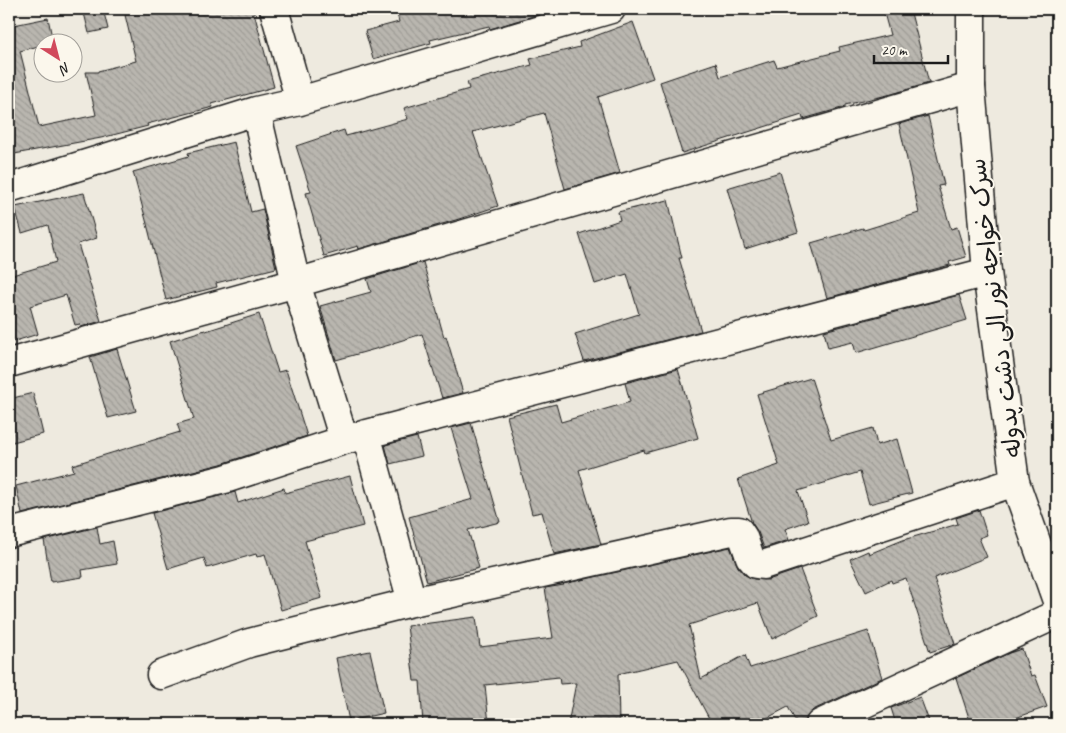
<svg xmlns="http://www.w3.org/2000/svg" width="1066" height="733" viewBox="0 0 1066 733" font-family="Caveat,'Playpen Sans Arabic',sans-serif">
  <style>
    .building { fill: url(#building-back-hatch); stroke: #1c1c1c }
    .lines { fill: none; stroke-linecap: round; stroke-linejoin: round }
    .minor-casing { stroke: #1c1c1c; stroke-width: 31 }
    .major-casing { stroke: #1c1c1c; stroke-width: 31 }
    .minor { stroke: #fbf7ec; stroke-width: 28 }
    .major { stroke: #fbf7ec; stroke-width: 28 }
    .labels { text-anchor: middle; stroke-width: 4; stroke-linejoin: round; paint-order: stroke }
    .street-label { font-size: 24px; fill: #1c1c1c; stroke: #fbf7ec }
  </style>
  <defs>
    <pattern id="building-back-hatch" width="6" height="6" patternUnits="userSpaceOnUse" patternTransform="scale(1.25)"><rect width="6" height="6" fill="#b9b6af"/><path d="M-1 5l2 2M0 0l6 6M5-1l2 2" fill="none" stroke="#9e9c96"/></pattern>
  </defs>
  <rect width="100%" height="100%" fill="#eeeadf"/>
  <filter id="ink" filterUnits="userSpaceOnUse"><feTurbulence type="fractalNoise" baseFrequency=".02" numOctaves="2"/><feDisplacementMap in="SourceGraphic" scale="10" xChannelSelector="R" yChannelSelector="G"/><feConvolveMatrix kernelMatrix="1 2 1 2 8 2 1 2 1" color-interpolation-filters="sRGB"/></filter>
  <g filter="url(#ink)">
    <path class="building" d="M83 9H103L108 29 89 33Z
      M150 9H253L274 87 212 104 213 107 147 124 148 126 101 138 9 155V26L48 18 53 42H42V45L20 51 39 127 96 115 86 72H98V71L136 61 125 15Z
      M396 9H546V12L490 29 489 26 430 40 431 43 373 59 365 31 399 22Z
      M883 9H910L929 83 892 94 845 105V107L803 119 802 115 682 153 660 82 716 63 720 77 774 60 777 67 840 51 839 47 890 35Z
      M633 22 653 78 598 97 620 173 565 189 544 113 473 132 498 206 459 219 359 249 358 246 324 256 306 193 311 192 296 146 344 130 346 136 408 119 404 108 469 89 467 82 532 65 530 59 580 47 579 42Z
      M928 116 944 185 938 186 951 229 957 227 966 257 949 262 950 265 827 298 811 243 863 228 864 230 919 213 899 124Z
      M234 142 251 212 263 209 276 268 216 283 217 287 166 300 147 224 133 172 189 156 188 153Z
      M780 172 798 232 745 249 727 188Z
      M84 193 97 238 78 244 101 321 81 327 80 324 75 325 66 295 30 306 38 334 12 342 9 329V276L56 262 48 225 22 233 15 207Z
      M668 200 682 258H679L701 331 584 361 575 334 639 314 627 274 595 284 579 234 620 220 618 212Z
      M423 262 444 337 446 336 463 393 442 398 422 334 393 343V344L336 360 320 306 371 292 367 279Z
      M959 295 967 320 856 353 853 342 828 348 824 331Z
      M259 314 278 372 286 370 307 436 221 464 22 514 16 486 74 471 72 465 180 432 177 424 194 419 170 341 205 330 206 331Z
      M117 349 136 411 108 418 90 357Z
      M678 369 698 438 645 453 644 450 579 470 601 544 554 554 542 512 532 514 507 416 556 404 561 422 630 402 625 383Z
      M811 378 831 440 873 428 877 445 897 439 912 493 869 504 860 472 798 491 808 521 785 529 789 540 764 548 758 532 752 523 738 479 779 465 757 394Z
      M33 393 43 434 9 443V399Z
      M471 423 500 522 468 530 479 568 427 582 409 517 473 499 451 428Z
      M417 437 422 456 390 464 385 445Z
      M350 476 363 526 305 541 322 598 281 610 265 554 257 557 256 554 207 568 204 558 168 569 152 513 235 492 238 503 284 488 285 493Z
      M979 510 987 535 979 538 987 557 934 578 955 644 930 652 906 578 892 583 891 580 866 592 850 559 868 551 869 554 903 540 958 524 956 518Z
      M97 527 100 544 113 541 117 564 82 570 83 577 51 582 44 540Z
      M730 547 738 567 745 575 754 579 768 580 800 569 818 616 772 639 758 603 689 625 701 679 745 655 750 668 868 631 882 678 813 710 808 715 806 719 797 724 788 707 756 724H712L678 660 618 674 619 724H568L576 683 560 684 559 677 485 685 489 724H423L420 681H414L407 626 476 617 480 647 553 638 545 588 564 585 563 584Z
      M1022 649 1031 676 1035 675 1047 707 998 724H971L956 678 1009 653Z
      M370 651 384 713 349 721 336 658Z
      M920 697 930 724H896L891 708Z"/>
    <g class="lines">
      <g class="minor-casing">
        <path id="minor" d="M274 9 300 101
          M256 111 296 283 344 440
          M9 188 256 111 300 101 611 9
          M9 363 296 283 971 87
          M366 434 412 602
          M9 533 225 479 344 440 987 272
          M161 675 249 643 412 602 731 531H739L743 537 750 557 756 564 763 565 1015 482
          M820 724 1057 614"/>
      </g>
      <g class="major-casing">
        <path id="major" d="M971 9V87L987 272 1015 482 1057 601"/>
      </g>
      <use href="#minor" class="minor"/>
      <use href="#major" class="major"/>
    </g>
  </g>
  <g class="labels">
    <g class="street-label">
      <text transform="translate(995 308) rotate(-97)" y="8">سرک خواجه نور الی دشت پدوله</text>
    </g>
  </g>
  <rect width="1066" height="733" fill="none" stroke="#fbf7ec" stroke-width="30"/>
  <rect x="15" y="15" width="1036" height="703" fill="none" stroke="#1c1c1c" stroke-width="2" filter="url(#ink)"/>
  <g transform="translate(58 58) rotate(144)"><circle r="24" fill="#fbf7ec" stroke="#a29f99"/>
  <path d="M0-4L9 19L0 12L-9 19Z" fill="#d1495b"/>
  <text y="-8" font-size="14" font-weight="bold" text-anchor="middle" fill="#1c1c1c">N</text>
  </g>
  <path d="M874 55v8h74v-8" fill="none" stroke="#1c1c1c" stroke-width="2.5"/>
  <text x="881" y="55" font-size="15" fill="#1c1c1c" stroke="#fbf7ec" stroke-width="4" paint-order="stroke">20 m</text>
</svg>
